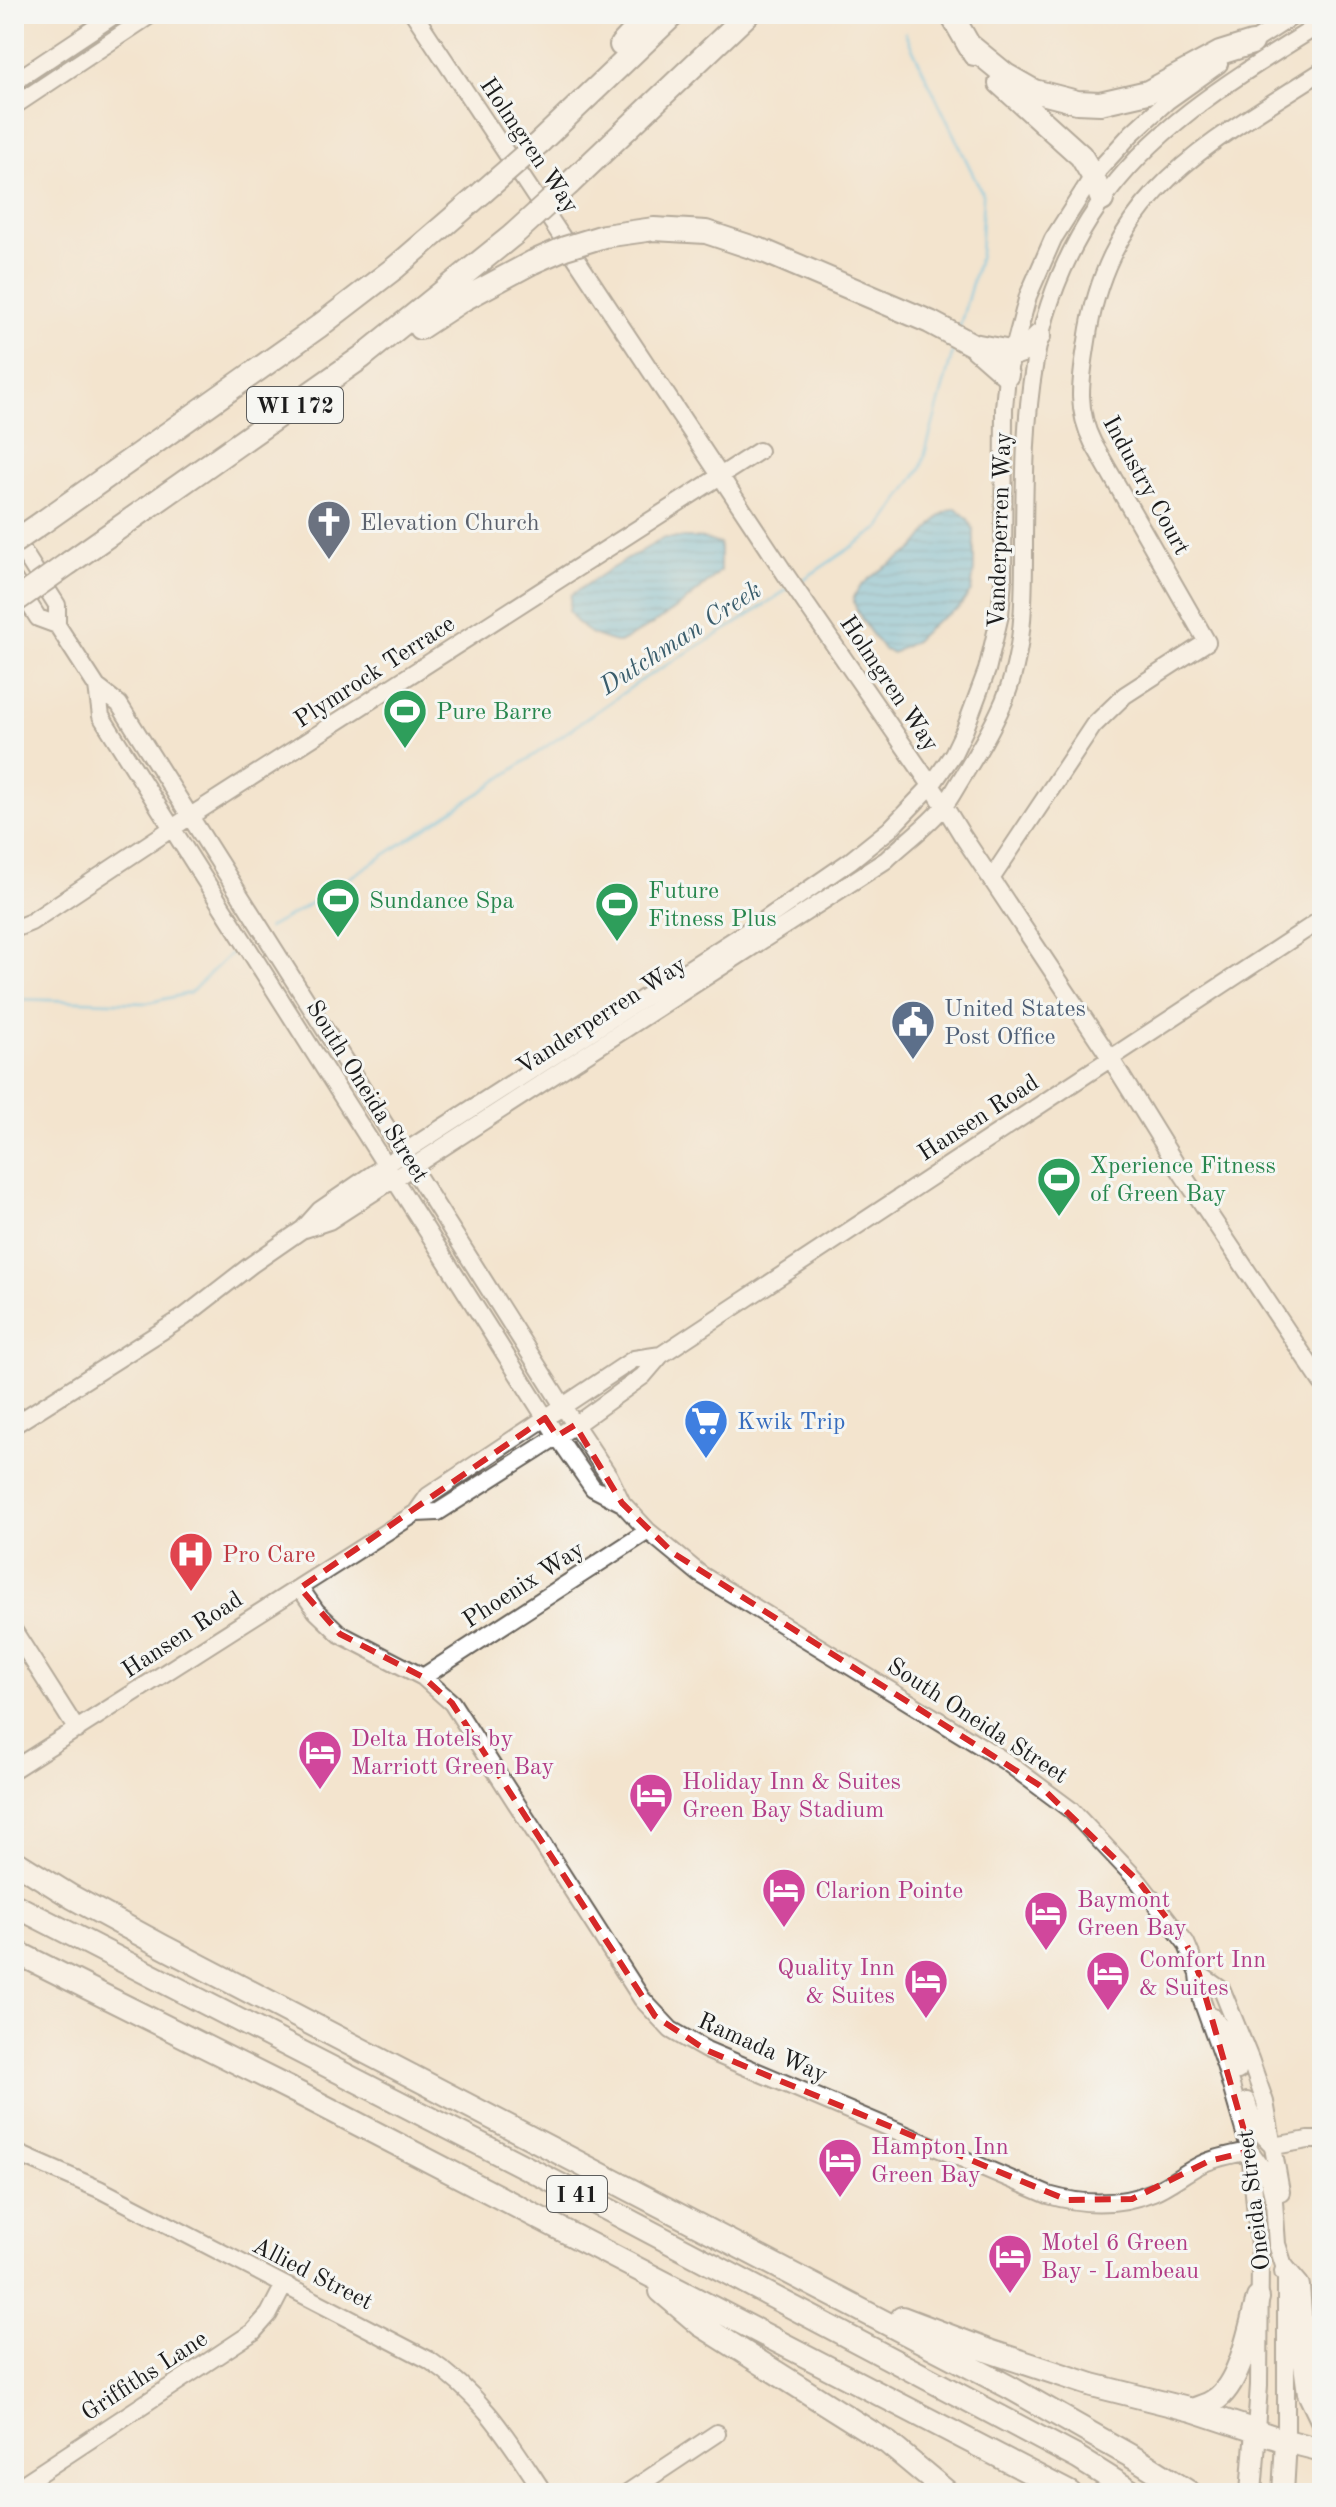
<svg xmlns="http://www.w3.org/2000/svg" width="1336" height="2507" viewBox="0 0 1336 2507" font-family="'Old Standard TT',serif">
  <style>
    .water { fill: url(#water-rules); stroke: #416e80; stroke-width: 2 }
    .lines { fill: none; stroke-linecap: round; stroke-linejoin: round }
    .stream { stroke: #66bfe4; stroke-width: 3 }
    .minor-casing { stroke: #67625a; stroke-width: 20 }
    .major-casing { stroke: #67625a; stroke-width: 24 }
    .highway-casing { stroke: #67625a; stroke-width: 26 }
    .minor { stroke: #fff; stroke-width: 16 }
    .major { stroke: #fff; stroke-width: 20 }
    .highway { stroke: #fff; stroke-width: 22 }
    .highway-bridge-casing { stroke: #67625a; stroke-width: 26; stroke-linecap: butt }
    .highway-bridge { stroke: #fff; stroke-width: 22 }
    .marked { fill: none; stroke: #d62828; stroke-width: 6; stroke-dasharray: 16 10; stroke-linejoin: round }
    .labels { text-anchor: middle; stroke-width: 6; stroke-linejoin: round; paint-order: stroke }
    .shield { fill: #f6f6f2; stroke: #5d5d5c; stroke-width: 2 }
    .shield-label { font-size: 22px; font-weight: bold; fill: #1c1c1c }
    .street-label { font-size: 24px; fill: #1c1c1c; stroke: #f6f6f2 }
    .worship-label { font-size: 24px; fill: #5b616d; stroke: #f6f6f2; text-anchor: start }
    .leisure-label { font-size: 24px; fill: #27864d; stroke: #f6f6f2; text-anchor: start }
    .service-label { font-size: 24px; fill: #4e5e75; stroke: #f6f6f2; text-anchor: start }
    .shop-label { font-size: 24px; fill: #366cbe; stroke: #f6f6f2; text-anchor: start }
    .health-label { font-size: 24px; fill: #be3a42; stroke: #f6f6f2; text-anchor: start }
    .hotel-label { font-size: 24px; fill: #b23c85; stroke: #f6f6f2; text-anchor: start }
    .water-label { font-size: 26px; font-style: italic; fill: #3a5d6c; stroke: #f6f6f2 }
  </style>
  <defs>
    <pattern id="water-rules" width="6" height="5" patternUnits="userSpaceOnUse" patternTransform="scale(2)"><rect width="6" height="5" fill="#66bfe4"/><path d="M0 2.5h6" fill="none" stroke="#539ab8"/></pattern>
  </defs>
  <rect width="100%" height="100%" fill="#f6f6f2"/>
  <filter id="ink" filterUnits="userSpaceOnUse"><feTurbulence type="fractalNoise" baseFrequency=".0125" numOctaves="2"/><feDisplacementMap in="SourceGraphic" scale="16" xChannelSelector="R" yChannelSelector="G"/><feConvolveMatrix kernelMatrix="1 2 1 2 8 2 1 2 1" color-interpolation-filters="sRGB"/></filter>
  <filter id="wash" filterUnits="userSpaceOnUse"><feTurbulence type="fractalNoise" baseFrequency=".006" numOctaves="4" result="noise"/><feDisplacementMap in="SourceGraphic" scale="32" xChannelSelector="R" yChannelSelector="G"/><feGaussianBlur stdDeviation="1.8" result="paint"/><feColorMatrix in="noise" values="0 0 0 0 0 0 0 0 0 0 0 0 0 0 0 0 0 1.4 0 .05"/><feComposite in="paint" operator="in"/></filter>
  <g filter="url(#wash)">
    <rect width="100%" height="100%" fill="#f3e4ce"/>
    <path class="water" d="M956 508 968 519 974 531V571L971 591 959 608 935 622 915 641 893 653 884 650C876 640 851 608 854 597 860 579 897 561 912 550 927 537 935 512 956 508Z
      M664 538H701L720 544V571C690 601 656 624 619 643 594 636 582 633 569 611L571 595 607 571Z"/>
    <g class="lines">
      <path class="stream" d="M905 33 983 195 980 255 959 329
        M798 583 880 528 921 468 955 344
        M268 928 300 910 484 790 643 679 737 623 788 589
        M14 999 147 1003 190 993 226 958 239 948"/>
    </g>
  </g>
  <g filter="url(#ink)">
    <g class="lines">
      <g class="minor-casing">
        <path id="minor" d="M414 14 786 575 937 794 962 835 1111 1059 1177 1166 1322 1383
          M1245 47 1296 14
          M14 82 116 14
          M14 106 152 14
          M14 537 57 605V625L97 687 119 704 575 1425 609 1476 622 1503
          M14 580 38 618 57 625
          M97 687 101 716 557 1436 593 1488 622 1503 648 1531 700 1574 1005 1761 1071 1810 1139 1882 1186 1943 1199 1974 1202 2001 1225 2065 1250 2151 1260 2257 1259 2385 1256 2430
          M991 879 1093 726 1125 695 1207 642 1093 443C1075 407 1081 380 1087 341 1108 192 1208 145 1322 71
          M14 929 31 922 189 817 759 451
          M305 1229 329 1221 886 860C905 842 928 826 944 806 950 799 955 789 960 781 976 755 992 729 1004 701 1025 651 1024 594 1024 540 1025 417 1025 311 1099 205 1156 123 1240 75 1322 23
          M14 1425 184 1317 251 1265 303 1229 320 1210 403 1153 760 923 850 861 890 829 931 786 953 754 965 729 987 670 1000 615 1003 579 1004 408 1007 375 1028 296 1053 239 1093 176 1132 133 1167 101 1219 64
          M416 1513 438 1512 575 1425 643 1376 661 1355 1322 919
          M300 1588 316 1611 340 1634 423 1677 452 1703 642 1999 671 2030 706 2050 1048 2195C1083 2205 1119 2206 1153 2192 1170 2185 1185 2172 1202 2164 1217 2157 1234 2154 1250 2151L1268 2176 1274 2201 1277 2244 1286 2272
          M14 1631 77 1730
          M423 1677 648 1531
          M14 1769 416 1513 428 1496 634 1359 661 1355
          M1199 1974 1222 1990 1250 2059 1265 2102 1281 2192
          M1213 2017 1229 2038 1238 2071
          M1247 2101C1251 2118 1260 2135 1274 2146L1308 2140H1322
          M14 2152 99 2189 429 2360C484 2397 508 2439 544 2493
          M1286 2441V2267
          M14 2490 253 2332 269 2314 284 2285
          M627 2493 717 2433"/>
      </g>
      <g class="major-casing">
        <path id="major" d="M1251 2493 1256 2430
          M1283 2493 1286 2441"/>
      </g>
      <g class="highway-casing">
        <path id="highway" d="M951 14 974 54
          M968 44 1006 75 1034 91 1077 102 1100 103 1148 92 1220 53 1252 43
          M621 45 650 14
          M1000 83 1081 156 1093 176 1102 200
          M540 142 674 14
          M569 184 748 14
          M604 236 654 229 706 232 766 252 930 322 973 345 1016 353 1025 350 1039 336
          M420 328 464 299 533 262
          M974 346 1007 375
          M43 522 318 327 396 267 483 192
          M69 563 362 357 513 235
          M14 1861 72 1897 162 1946 1009 2387 1143 2463 1190 2493
          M14 1905 605 2208 1078 2458 1134 2493
          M14 1951 302 2095 1070 2493
          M1286 2272 1298 2286 1303 2351 1309 2393 1322 2420
          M661 2291 701 2325 888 2443 948 2493
          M902 2318 989 2351 1092 2385 1192 2410 1286 2441 1322 2450
          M1192 2410C1199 2407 1209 2405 1215 2400 1241 2383 1250 2326 1258 2298"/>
      </g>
      <use href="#minor" class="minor"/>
      <use href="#major" class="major"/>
      <use href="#highway" class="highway"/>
      <g class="highway-bridge-casing">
        <path id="highway-bridge" d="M483 192 540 142
          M513 235 569 184
          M533 262 565 248 604 236
          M14 542 43 522
          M14 602 69 563"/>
      </g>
      <use href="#highway-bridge" class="highway-bridge"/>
    </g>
  </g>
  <path d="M0 0H1336V2507H0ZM545 1418 557 1436 575 1425 622 1503 673 1553 1039 1785 1139 1882 1186 1943 1199 1974 1250 2151 1209 2161 1132 2199 1067 2200 706 2050 655 2016 452 1703 423 1677 340 1634 300 1588Z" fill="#f3e4ce" fill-opacity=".55" fill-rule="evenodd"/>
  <path class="marked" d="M545 1418 557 1436 575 1425 622 1503 673 1553 1039 1785 1139 1882 1186 1943 1199 1974 1250 2151 1209 2161 1132 2199 1067 2200 706 2050 655 2016 452 1703 423 1677 340 1634 300 1588Z"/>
  <defs>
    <g id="church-pin" transform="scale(2.3)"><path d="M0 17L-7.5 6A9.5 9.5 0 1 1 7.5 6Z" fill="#6b7280" stroke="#f6f6f2"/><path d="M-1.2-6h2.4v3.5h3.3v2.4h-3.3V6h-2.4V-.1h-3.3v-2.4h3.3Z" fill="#fff"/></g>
    <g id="stadium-pin" transform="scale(2.3)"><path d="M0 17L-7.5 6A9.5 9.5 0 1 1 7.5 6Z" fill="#2e9e5b" stroke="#f6f6f2"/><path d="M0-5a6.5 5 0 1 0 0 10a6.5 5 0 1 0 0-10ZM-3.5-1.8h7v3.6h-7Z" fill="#fff"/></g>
    <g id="civic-pin" transform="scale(2.3)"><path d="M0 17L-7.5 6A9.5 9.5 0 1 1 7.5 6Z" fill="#5c6f8a" stroke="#f6f6f2"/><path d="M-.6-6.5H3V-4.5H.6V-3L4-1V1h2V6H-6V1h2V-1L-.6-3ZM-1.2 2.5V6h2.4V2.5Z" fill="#fff"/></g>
    <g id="supermarket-pin" transform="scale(2.3)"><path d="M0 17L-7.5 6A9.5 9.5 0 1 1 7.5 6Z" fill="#3f7fe0" stroke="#f6f6f2"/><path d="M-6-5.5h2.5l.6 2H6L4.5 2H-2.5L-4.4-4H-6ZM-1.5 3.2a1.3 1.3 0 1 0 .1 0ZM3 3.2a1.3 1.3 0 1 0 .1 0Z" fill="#fff"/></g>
    <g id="hospital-pin" transform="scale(2.3)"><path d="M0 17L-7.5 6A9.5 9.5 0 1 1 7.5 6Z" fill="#e0444e" stroke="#f6f6f2"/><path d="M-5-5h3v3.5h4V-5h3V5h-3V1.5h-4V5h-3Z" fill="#fff"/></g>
    <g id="hotel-pin" transform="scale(2.3)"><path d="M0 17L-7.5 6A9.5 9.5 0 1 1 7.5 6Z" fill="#d1479c" stroke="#f6f6f2"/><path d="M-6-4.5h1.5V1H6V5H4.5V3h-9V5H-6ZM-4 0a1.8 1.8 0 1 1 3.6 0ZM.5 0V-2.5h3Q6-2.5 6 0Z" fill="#fff"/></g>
  </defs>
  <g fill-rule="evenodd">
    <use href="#church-pin" x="329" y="522"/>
    <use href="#stadium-pin" x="405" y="711"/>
    <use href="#stadium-pin" x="338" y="900"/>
    <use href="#stadium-pin" x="617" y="904"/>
    <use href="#civic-pin" x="913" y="1022"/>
    <use href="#stadium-pin" x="1059" y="1179"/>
    <use href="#supermarket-pin" x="706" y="1421"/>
    <use href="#hospital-pin" x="191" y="1554"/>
    <use href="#hotel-pin" x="320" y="1752"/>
    <use href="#hotel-pin" x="651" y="1795"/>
    <use href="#hotel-pin" x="784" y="1890"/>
    <use href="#hotel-pin" x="1046" y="1913"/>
    <use href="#hotel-pin" x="1108" y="1973"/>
    <use href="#hotel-pin" x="926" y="1981"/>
    <use href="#hotel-pin" x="840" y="2160"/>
    <use href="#hotel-pin" x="1010" y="2256"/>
  </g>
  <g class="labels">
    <g class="shield">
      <rect x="247" y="387" width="96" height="36" rx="6"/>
      <rect x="547" y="2176" width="60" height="36" rx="6"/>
    </g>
    <g class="shield-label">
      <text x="295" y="413">WI 172</text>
      <text x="577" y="2202">I 41</text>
    </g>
    <g class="street-label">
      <text transform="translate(530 145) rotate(56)" y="8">Holmgren Way</text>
      <text transform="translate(1147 485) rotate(61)" y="8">Industry Court</text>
      <text transform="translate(999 530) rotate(-88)" y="8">Vanderperren Way</text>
      <text transform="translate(374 671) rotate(-33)" y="8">Plymrock Terrace</text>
      <text transform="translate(890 683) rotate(56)" y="8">Holmgren Way</text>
      <text transform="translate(601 1015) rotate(-33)" y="8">Vanderperren Way</text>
      <text transform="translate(368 1091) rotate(58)" y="8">South Oneida Street</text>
      <text transform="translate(978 1117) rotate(-33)" y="8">Hansen Road</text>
      <text transform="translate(523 1584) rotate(-33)" y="8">Phoenix Way</text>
      <text transform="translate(182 1634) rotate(-33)" y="8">Hansen Road</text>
      <text transform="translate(978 1720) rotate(33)" y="8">South Oneida Street</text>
      <text transform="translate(763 2047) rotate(24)" y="8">Ramada Way</text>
      <text transform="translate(1253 2200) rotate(-97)" y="8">Oneida Street</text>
      <text transform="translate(313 2273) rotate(27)" y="8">Allied Street</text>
      <text transform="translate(144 2375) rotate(-33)" y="8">Griffiths Lane</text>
    </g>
    <g class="worship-label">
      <text x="360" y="530">Elevation Church</text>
    </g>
    <g class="leisure-label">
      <text x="436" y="719">Pure Barre</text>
      <text x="648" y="898">Future<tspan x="648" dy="28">Fitness Plus</tspan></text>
      <text x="369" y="908">Sundance Spa</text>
      <text x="1090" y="1173">Xperience Fitness<tspan x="1090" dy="28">of Green Bay</tspan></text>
    </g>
    <g class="service-label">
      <text x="944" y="1016">United States<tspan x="944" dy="28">Post Office</tspan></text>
    </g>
    <g class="shop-label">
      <text x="737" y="1429">Kwik Trip</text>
    </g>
    <g class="health-label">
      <text x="222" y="1562">Pro Care</text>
    </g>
    <g class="hotel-label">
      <text x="351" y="1746">Delta Hotels by<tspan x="351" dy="28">Marriott Green Bay</tspan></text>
      <text x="682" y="1789">Holiday Inn &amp; Suites<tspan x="682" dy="28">Green Bay Stadium</tspan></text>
      <text x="815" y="1898">Clarion Pointe</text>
      <text x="1077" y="1907">Baymont<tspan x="1077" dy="28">Green Bay</tspan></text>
      <text x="1139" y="1967">Comfort Inn<tspan x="1139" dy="28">&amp; Suites</tspan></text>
      <text x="895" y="1975" text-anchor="end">Quality Inn<tspan x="895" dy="28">&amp; Suites</tspan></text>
      <text x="871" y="2154">Hampton Inn<tspan x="871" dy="28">Green Bay</tspan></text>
      <text x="1041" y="2250">Motel 6 Green<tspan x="1041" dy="28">Bay - Lambeau</tspan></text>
    </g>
    <g class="water-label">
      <text transform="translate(680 637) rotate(-33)" y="9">Dutchman Creek</text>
    </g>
  </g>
  <rect width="1336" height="2507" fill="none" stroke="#f6f6f2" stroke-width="48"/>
</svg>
